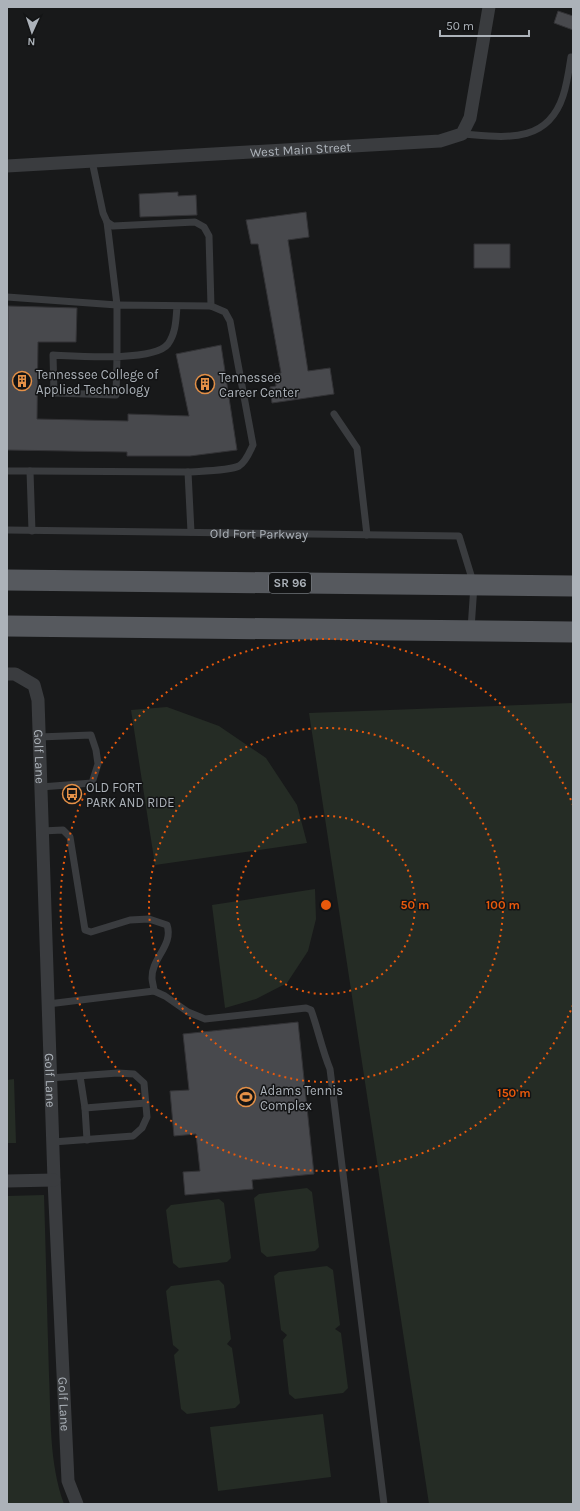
<svg xmlns="http://www.w3.org/2000/svg" width="580" height="1511" viewBox="0 0 580 1511" font-family="Karla,sans-serif">
  <style>
    .green { fill: #252c25 }
    .building { fill: #48494d; stroke: #333336 }
    .lines { fill: none; stroke-linecap: round; stroke-linejoin: round }
    .lane { stroke: #3a3c3f; stroke-width: 7 }
    .street { stroke: #3a3c3f; stroke-width: 13 }
    .primary { stroke: #56595e; stroke-width: 21 }
    .ring { fill: none; stroke: #e8590c; stroke-width: 2; stroke-dasharray: 2 4 }
    .labels { text-anchor: middle; stroke-width: 3; stroke-linejoin: round; paint-order: stroke }
    .shield { fill: #131415; stroke: #7e8388; stroke-width: 1 }
    .shield-label { font-size: 12px; font-weight: bold; fill: #acb2b9 }
    .street-label { font-size: 13px; fill: #acb2b9; stroke: #131415 }
    .poi-label { font-size: 13px; fill: #acb2b9; stroke: #131415; text-anchor: start }
    .centre { fill: #e8590c; stroke: #131415; stroke-width: 2 }
    .ring-label { font-size: 12px; text-anchor: middle; font-weight: bold; fill: #e8590c; stroke: #131415; stroke-width: 3; stroke-linejoin: round; paint-order: stroke }
  </style>
  <rect width="100%" height="100%" fill="#18191a"/>
  <path class="green" d="M573 703V1504H429L309 713Z
    M167 707 219 726 266 758 297 805 307 843 155 865 131 710Z
    M315 889 316 919 308 951 287 983 256 999 225 1008 212 905Z
    M14 1079 16 1143H7V1080Z
    M307 1188 312 1192 319 1247 315 1251 267 1257 261 1252 254 1198 259 1194Z
    M44 1195C46 1255 47 1315 49 1375 51 1418 49 1463 64 1504H7V1196Z
    M219 1199 224 1203 231 1258 227 1262 179 1268 173 1263 166 1210 171 1205Z
    M327 1266 333 1270 340 1325 335 1329 341 1333 348 1388 343 1393 295 1399 289 1394 283 1340 287 1335 281 1330 274 1276 279 1272Z
    M219 1280 224 1285 231 1339 227 1344 232 1348 240 1403 235 1408 187 1414 181 1409 174 1355 179 1350 173 1345 166 1291 171 1286Z
    M323 1414 331 1477 218 1491 210 1427Z"/>
  <path class="building" d="M558 11 573 16V30L554 23Z
    M178 192V196L196 195 197 215 140 217 139 194Z
    M306 212 309 237 288 240 308 371 330 368 334 394 272 403 270 387 276 386 274 374 281 373 258 244H251L246 220Z
    M474 244H510V268H474Z
    M8 306 77 308 76 342H38L37 419 128 421V414L189 416 176 354 221 345 237 450 190 456H127V452L7 450Z
    M298 1022 314 1174 252 1180 253 1189 185 1195 183 1172 200 1171 196 1134 174 1136 170 1091 189 1090 183 1034Z"/>
  <g class="lines">
    <g class="lane">
      <path d="M462 134C504 137 547 145 563 96 567 84 569 70 571 57"/>
      <path d="M92 161 103 213 107 222 113 226 195 222 204 227 209 236 211 306 225 312 230 321 253 445C250 451 246 462 239 466 229 471 200 471 188 472L191 532"/>
      <path d="M7 297 117 305 107 222"/>
      <path d="M177 306C176 319 176 333 168 344 154 362 76 356 53 355L54 393 116 395 117 357V305L211 306"/>
      <path d="M334 414 357 448 367 535"/>
      <path d="M7 471H30L32 531"/>
      <path d="M30 471 188 472"/>
      <path id="s1" d="M7 530 459 536 474 585 471 629"/>
      <path d="M39 737 91 735 96 750 98 764 92 783 41 787"/>
      <path d="M42 831 63 830 70 837 85 930 91 932 130 920 149 919 167 925C174 945 151 959 152 978 152 982 154 987 154 991"/>
      <path d="M48 1004 154 991 165 996 188 1012 205 1019 306 1008 311 1010C318 1029 322 1050 330 1069L384 1504"/>
      <path d="M80 1076 85 1108 87 1140"/>
      <path d="M50 1078 118 1073 134 1074 144 1083 147 1117 142 1128 133 1136 53 1142"/>
      <path d="M85 1108 146 1103"/>
    </g>
    <g class="street">
      <path id="s2" d="M7 166 440 141 462 134 470 118 489 7"/>
      <path id="s3" d="M7 674H15L34 685 38 700 54 1180 68 1481 77 1504"/>
      <path d="M7 1181 54 1180"/>
    </g>
    <path class="primary" d="M7 580 573 586
      M7 626 573 632"/>
  </g>
  <g class="ring">
    <circle cx="326" cy="905" r="89"/>
    <circle cx="326" cy="905" r="177"/>
    <path d="M573 1005A266 266 0 1 1 573 805"/>
  </g>
  <defs>
    <g id="building-ring" transform="scale(1)"><circle r="9.5" fill="#131415" stroke="#e49047" stroke-width="1.5"/><path d="M-4-6H4V6H1V3H-1V6H-4ZM-2.5-4.3h1.7v1.8h-1.7ZM.8-4.3h1.7v1.8H.8ZM-2.5-1h1.7V.8h-1.7ZM.8-1h1.7V.8H.8Z" fill="#e49047"/></g>
    <g id="bus-ring" transform="scale(1)"><circle r="9.5" fill="#131415" stroke="#e49047" stroke-width="1.5"/><path d="M-5-6H5V4H4V6H2V4H-2V6H-4V4H-5ZM-3.5-4V0h7V-4ZM-3.5 1.2v1.5H-2V1.2ZM2 1.2v1.5H3.5V1.2Z" fill="#e49047"/></g>
    <g id="stadium-ring" transform="scale(1)"><circle r="9.5" fill="#131415" stroke="#e49047" stroke-width="1.5"/><path d="M0-5a6.5 5 0 1 0 0 10a6.5 5 0 1 0 0-10ZM-3.5-1.8h7v3.6h-7Z" fill="#e49047"/></g>
  </defs>
  <g fill-rule="evenodd">
    <use href="#building-ring" x="22" y="381"/>
    <use href="#building-ring" x="205" y="384"/>
    <use href="#bus-ring" x="72" y="794"/>
    <use href="#stadium-ring" x="246" y="1097"/>
  </g>
  <g class="labels">
    <rect class="shield" x="269" y="573" width="42" height="20" rx="3"/>
    <g class="shield-label">
      <text x="290" y="587">SR 96</text>
    </g>
    <g class="street-label">
      <text dy="5" stroke="none"><textPath href="#s2" startOffset="294">West Main Street</textPath></text>
      <text dy="5" stroke="none"><textPath href="#s1" startOffset="252">Old Fort Parkway</textPath></text>
      <text dy="5" stroke="none"><textPath href="#s3" startOffset="102">Golf Lane</textPath></text>
      <text dy="5" stroke="none"><textPath href="#s3" startOffset="426">Golf Lane</textPath></text>
      <text dy="5" stroke="none"><textPath href="#s3" startOffset="750">Golf Lane</textPath></text>
    </g>
    <g class="poi-label">
      <text x="36" y="379">Tennessee College of<tspan x="36" dy="15">Applied Technology</tspan></text>
      <text x="219" y="382">Tennessee<tspan x="219" dy="15">Career Center</tspan></text>
      <text x="86" y="792">OLD FORT<tspan x="86" dy="15">PARK AND RIDE</tspan></text>
      <text x="260" y="1095">Adams Tennis<tspan x="260" dy="15">Complex</tspan></text>
    </g>
  </g>
  <circle cx="326" cy="905" r="6" class="centre"/>
  <g class="ring-label">
    <text x="415" y="909">50 m</text>
    <text x="503" y="909">100 m</text>
    <text x="514" y="1097">150 m</text>
  </g>
  <rect width="580" height="1511" fill="none" stroke="#acb2b9" stroke-width="16"/>
  <g transform="translate(32 32) rotate(183)" stroke="#131415" stroke-width="3" paint-order="stroke">
  <path d="M0-3L7 15L0 10L-7 15Z" fill="#acb2b9"/>
  <text y="-6" font-size="11" font-weight="bold" text-anchor="middle" fill="#acb2b9">N</text>
  </g>
  <path d="M440 30v6h89v-6" fill="none" stroke="#acb2b9" stroke-width="2"/>
  <text x="446" y="30" font-size="12" fill="#acb2b9" stroke="#131415" stroke-width="3" paint-order="stroke">50 m</text>
</svg>
